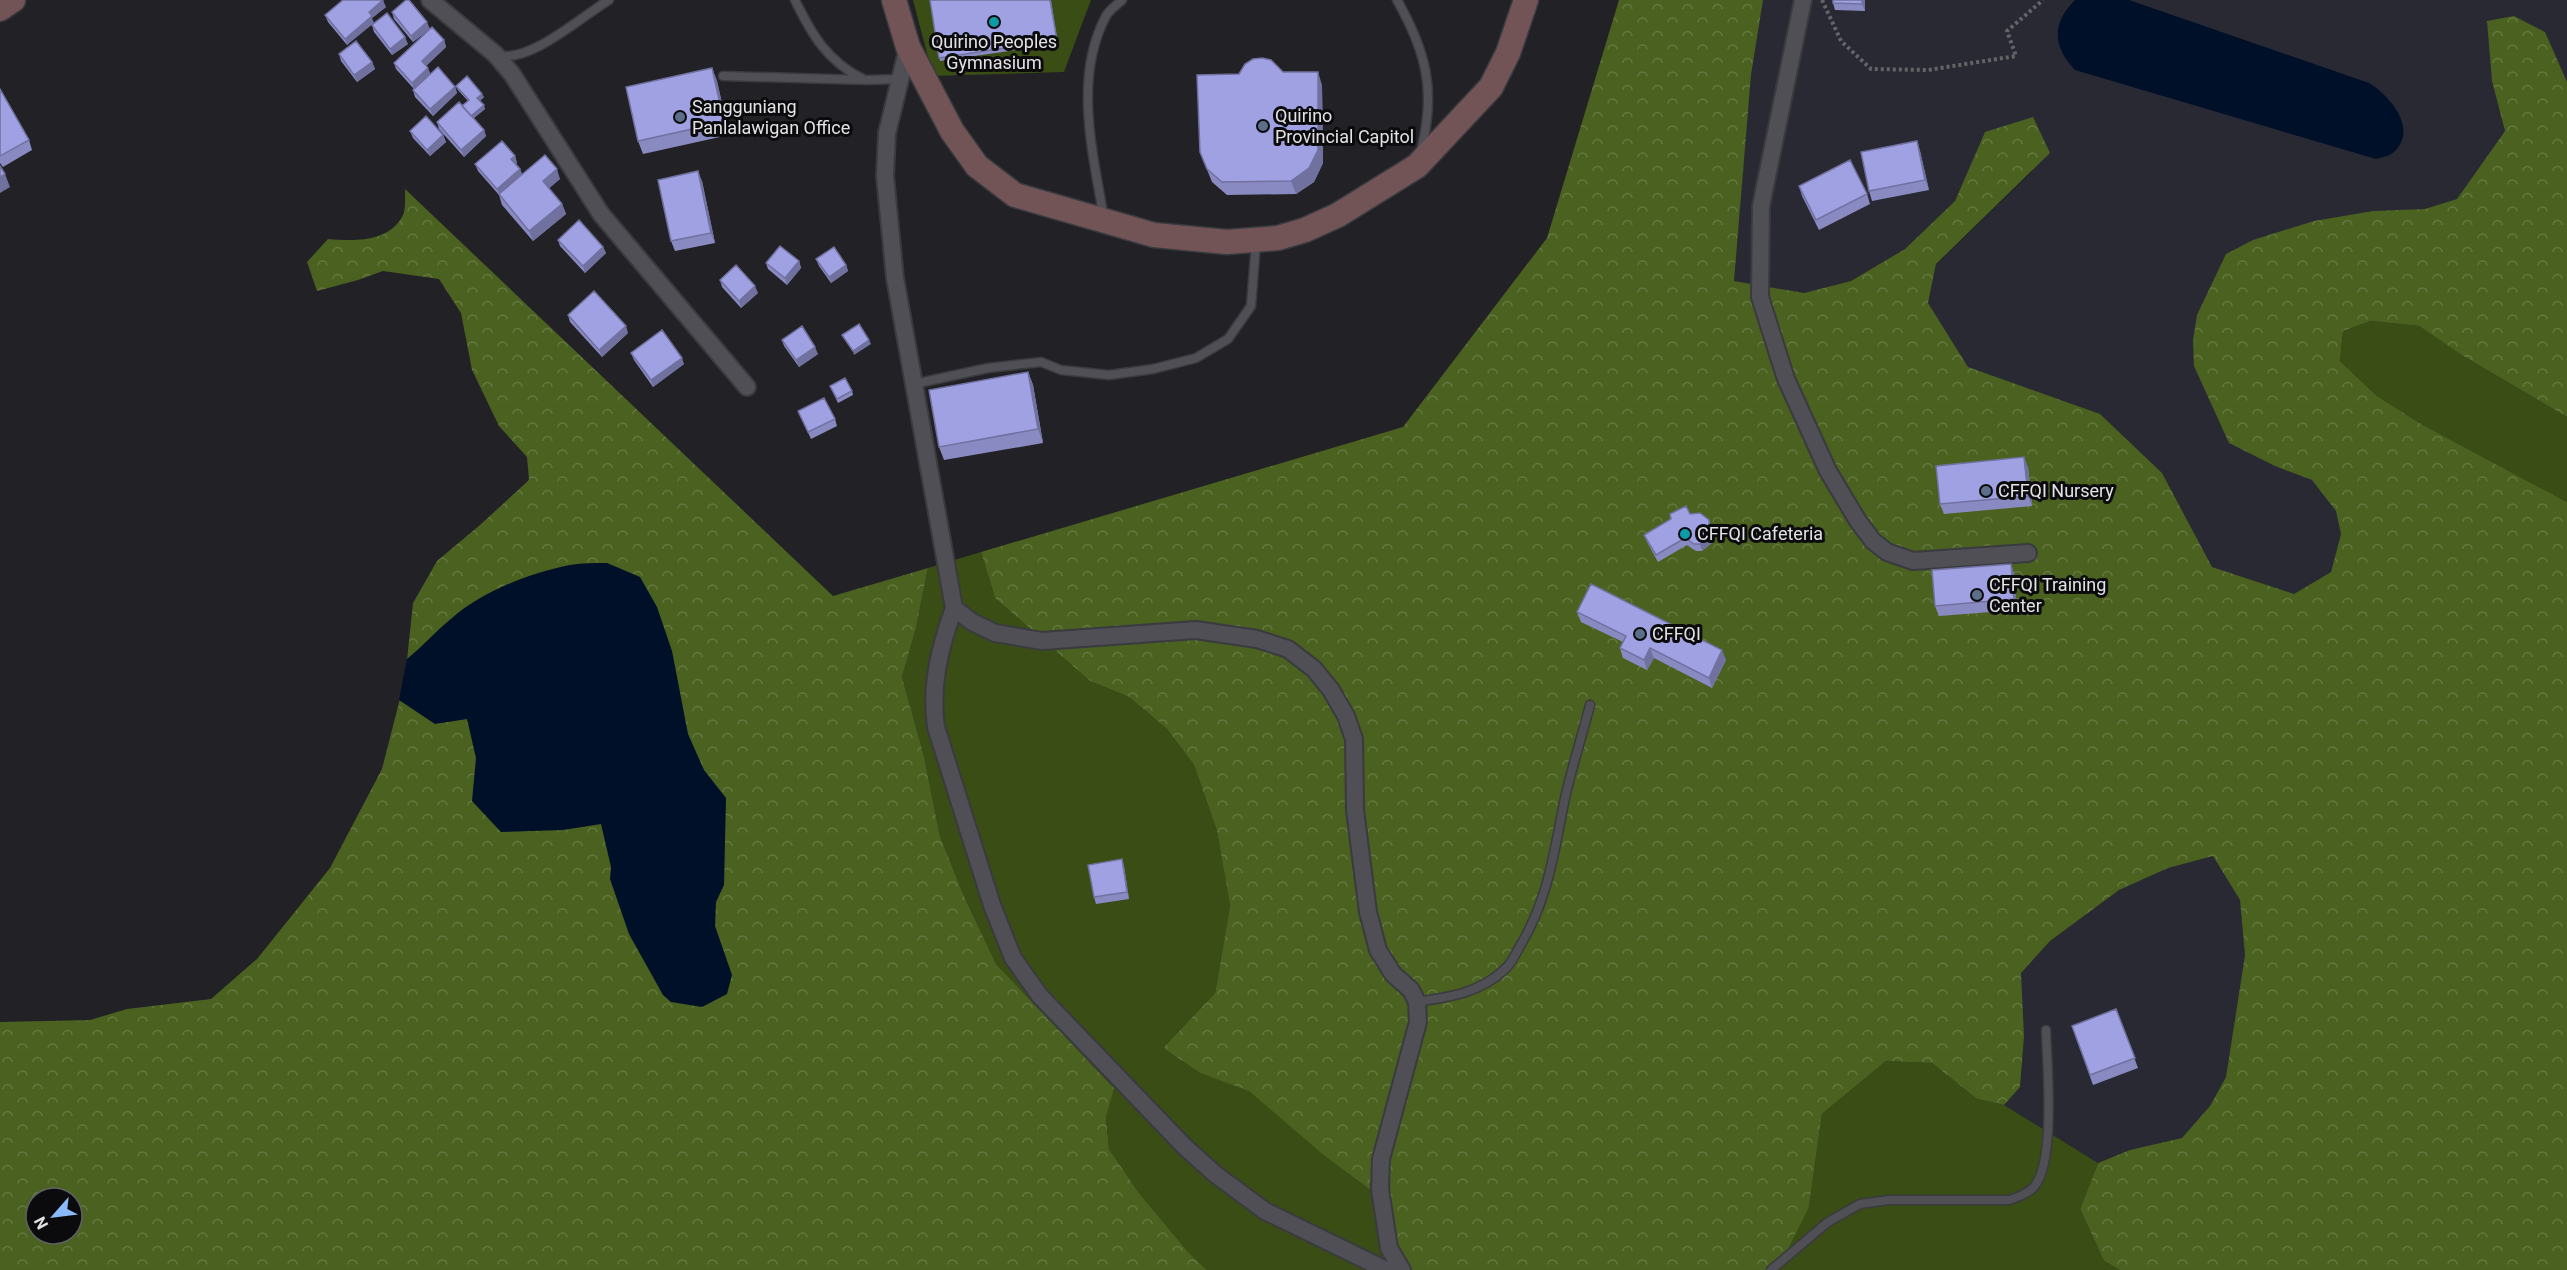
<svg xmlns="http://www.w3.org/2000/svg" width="2567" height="1270" viewBox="0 0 2567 1270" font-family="Roboto,sans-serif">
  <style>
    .built { fill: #292934 }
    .green { fill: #394d15 }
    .forest { fill: url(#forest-crowns); fill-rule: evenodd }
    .water { fill: #001028 }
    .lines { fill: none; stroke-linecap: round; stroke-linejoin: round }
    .lane-casing { stroke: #3a3b3f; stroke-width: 11 }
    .street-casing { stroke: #3a3b3f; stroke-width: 20 }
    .secondary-casing { stroke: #3a3b3f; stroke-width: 27 }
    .path { stroke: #646469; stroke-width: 4; stroke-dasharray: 3 3; stroke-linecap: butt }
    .lane { stroke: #4f4f55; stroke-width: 8 }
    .street { stroke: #4f4f55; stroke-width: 16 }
    .secondary { stroke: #725457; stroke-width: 24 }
    .wall { fill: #8a8ac3 }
    .shaded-wall { fill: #70719f }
    .building { fill: #a0a1e3; stroke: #70719f; stroke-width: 1.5 }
    .culture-dot { fill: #0f9aa8; stroke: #0b0b0d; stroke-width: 2 }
    .service-dot { fill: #5c6f8a; stroke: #0b0b0d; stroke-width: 2 }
    .labels { text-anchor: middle; stroke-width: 6; stroke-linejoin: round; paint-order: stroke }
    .poi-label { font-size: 18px; fill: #e3e3e7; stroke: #0b0b0d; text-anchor: start }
  </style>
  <defs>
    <pattern id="forest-crowns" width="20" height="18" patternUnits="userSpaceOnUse" patternTransform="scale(1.5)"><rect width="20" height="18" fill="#4a6120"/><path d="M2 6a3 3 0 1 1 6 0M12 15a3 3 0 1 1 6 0" fill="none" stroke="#647840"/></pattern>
  </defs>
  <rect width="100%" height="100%" fill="#212126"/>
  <path class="built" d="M1763 0H2567V82L2564 77 2492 81 2505 131 2457 199 2425 209 2373 211 2314 221 2292 229 2275 466 2312 480 2336 510 2341 534 2331 572 2294 594 2212 567 2162 473 2100 414 1968 367 1928 303 1936 265 2032 172 1985 132 1955 201 1905 249 1851 281 1804 293 1734 281 1751 75Z
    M2213 856 2240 900 2245 955 2226 1077 2210 1106 2182 1138 2130 1150 2098 1163 2004 1105 2020 1087 2024 1036 2021 973 2050 941 2119 890 2168 868Z"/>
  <path class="green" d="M913 0H1091L1064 72 933 76Z
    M2371 321 2419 326 2463 356 2567 417V502L2423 425 2377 396 2340 361 2343 331Z
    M981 552 995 598 1090 681 1129 697 1167 729 1194 765 1217 831 1230 906 1215 993 1163 1048 1200 1073 1249 1090 1322 1154 1381 1198 1402 1270H1207L1189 1253 1139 1193 1109 1149 1106 1117 1113 1087 996 964 964 896 940 836 924 756 902 677 916 628 928 568Z
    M1886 1061 1932 1063 1977 1099 2004 1105 2098 1163 2080 1209 2104 1261 2120 1270H1771L1809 1207 1822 1114Z"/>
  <path class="forest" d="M1619 0H1763L1751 75 1734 281 1804 293 1851 281 1905 249 1955 201 1985 132 2033 117 2050 153 1936 264 1928 303 1968 367 2100 414 2162 473 2212 567 2294 594 2331 572 2341 534 2336 511 2312 480 2275 466 2229 443 2194 366 2193 340 2197 315 2226 254 2253 240 2314 221 2373 211 2425 209 2457 199 2505 131 2492 81 2487 21 2514 16 2545 32 2567 82V417L2463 356 2419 326 2371 321 2343 331 2340 361 2377 396 2423 425 2567 502V1270H2120L2104 1261 2080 1209 2098 1163 2130 1150 2182 1138 2210 1106 2226 1077 2245 955 2240 900 2213 856 2168 868 2119 890 2050 941 2021 973 2024 1036 2020 1087 2004 1105 1977 1099 1932 1063 1886 1061 1822 1114 1809 1207 1783 1259 1771 1270H1402L1381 1198 1322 1154 1249 1091 1200 1073 1163 1048 1215 993 1230 906 1217 831 1194 765 1167 729 1129 697 1090 681 995 598 981 552 1403 427 1547 238Z
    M405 189 833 596 928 568 916 628 902 677 924 756 940 836 964 896 996 964 1114 1088 1106 1117 1109 1149 1139 1193 1189 1253 1207 1270H0V1022L90 1020 127 1009 211 999 257 959 330 868 382 769 405 679 413 603 437 561 480 525 529 480 527 457 499 426 472 370 461 313 439 279 383 271 358 280 317 291 307 262 328 239C353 241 387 243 402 217 406 211 405 197 405 189ZM36 1198H72V1234H36Z"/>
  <path class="water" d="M2075 0H2129L2369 83C2389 95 2419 129 2394 152 2390 156 2382 157 2376 159L2075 70C2053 47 2051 24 2075 0Z
    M607 563 640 577 657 607 672 651 688 734 704 770 726 798 724 885 716 902 715 926 732 975 727 994 702 1007 671 1002 663 995 629 934 610 879 611 867 601 824 563 830 501 832 472 801 476 758 467 719 435 724 399 700 407 659C423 646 436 631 452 618 483 591 530 573 570 565 582 563 595 563 607 563Z"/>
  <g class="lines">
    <g class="lane-casing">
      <path id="lane" d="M795 0C812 35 827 61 863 79
        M1397 0C1427 53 1436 92 1421 151
        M498 55C529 64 582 16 609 0
        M723 76 866 80 900 79
        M1104 219C1093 153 1073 78 1106 16 1109 10 1117 5 1122 0
        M914 384 988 368 1041 362 1061 370 1109 375 1153 369 1196 358 1228 339 1251 306 1256 243
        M1417 1002C1450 997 1480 993 1505 969 1512 963 1516 953 1520 946 1549 898 1554 851 1565 798 1572 767 1582 736 1590 705
        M1771 1270 1828 1222 1860 1204 1889 1200H2009C2018 1197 2027 1194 2034 1187 2056 1161 2047 1065 2046 1030"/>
    </g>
    <g class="street-casing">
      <path id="street" d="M430 0 495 54 512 74 601 214 747 387
        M1803 0 1761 206 1760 297 1786 379 1828 471 1858 521 1873 541 1887 552 1913 561 2028 553
        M908 47 887 133 885 176 895 278 954 608C940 647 930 685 936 727L992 905 1013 958 1040 996 1185 1147 1215 1174 1265 1211 1386 1270
        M954 608 972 622 995 633 1042 641 1196 630 1257 639 1288 649 1314 669 1331 690 1346 716 1354 739 1355 810 1368 912 1378 950 1393 974 1411 990 1417 1002 1418 1022 1381 1159 1380 1189 1389 1248 1402 1270"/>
    </g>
    <g class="secondary-casing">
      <path id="secondary" d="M894 0 908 47 952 131 977 166 1015 195 1154 235 1227 242 1278 238 1305 230 1338 215 1417 166 1491 87 1508 53 1526 0
        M0 9 13 0"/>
    </g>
    <path class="path" d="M1822 0 1841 41 1871 69 1928 70 2016 56 2007 31 2043 0"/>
    <use href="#lane" class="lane"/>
    <use href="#street" class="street"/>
    <use href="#secondary" class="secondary"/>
  </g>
  <path class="wall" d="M930 0H1051L1058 44 940 61Z
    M1833 0H1865V11L1835 10 1833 3Z
    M386 7 372 18 347 45 328 22 325 15Z
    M392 12 430 29 413 42 394 19Z
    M372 25 408 44 392 55 374 32Z
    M444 40 446 47 426 66 430 74 455 87 457 93 433 116 415 97 413 90 414 89 396 69 394 63Z
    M339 54 372 62 375 69 357 82 341 61Z
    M712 68 717 81 729 135 643 154 638 141Z
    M1283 72 1322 85 1323 163 1314 182 1296 194 1227 195 1212 182 1200 152 1239 74Z
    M456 86 484 97 479 101 485 109 474 118 484 130 486 136 464 157 439 129 437 122 468 101 457 89Z
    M0 89 29 140 32 150 3 167 0 163Z
    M410 131 443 135 446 142 430 156 413 138Z
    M1917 141 1920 151 1929 190 1872 201 1869 191Z
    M515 156 517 163 516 164 520 169 522 175 560 179 549 188 562 204 566 214 533 241 502 205 499 195 478 171 475 164Z
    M702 181 715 243 675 251 671 241Z
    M1799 186 1867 194 1870 204 1819 230 1802 196Z
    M558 240 603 247 606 253 585 273 560 246Z
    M816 259 846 265 848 271 831 283 819 266Z
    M799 261 801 268 787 285 768 269 766 263Z
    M720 280 758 293 741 308 722 287Z
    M568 315 628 333 602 357 570 322Z
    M782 340 818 354 799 367 784 346Z
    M631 353 684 364 653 387 634 360Z
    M1028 372 1033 385 1043 443 944 460 939 447Z
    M830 386 852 391 853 395 838 403Z
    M798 411 835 419 837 426 811 439Z
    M2028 467 2032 506 1944 514 1940 504Z
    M1690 514 1709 520 1711 527 1713 542 1702 551H1696L1687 545 1658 562 1647 542 1644 535Z
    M2011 564 2014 574 2017 610 1939 616 1935 606Z
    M1577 612 1726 660 1712 688 1654 658 1647 670 1623 658 1620 648 1623 642 1581 622Z
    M1122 859 1124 866 1129 899 1096 904 1094 897Z
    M2116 1009 2138 1068 2093 1085 2072 1026Z"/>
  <path class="shaded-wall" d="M383 0 386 7 372 18 374 23 347 45 345 39 369 12Z
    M1862 0H1865V11L1862 4Z
    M427 22 430 29 413 42 411 36Z
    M405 37 408 44 392 55 390 49Z
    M444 40 446 47 424 68 422 61Z
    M372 62 375 69 357 82 354 75Z
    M428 68 431 75 414 90 412 83Z
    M712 68 717 81 729 135 724 122Z
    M1318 72 1322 85 1323 163 1314 182 1296 194 1291 181Z
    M455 87 457 93 433 116 430 109Z
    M482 94 484 97 479 102 477 98Z
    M484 105 485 109 472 119 471 116Z
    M484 130 486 136 464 157 461 150Z
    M443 135 446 142 430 156 427 150Z
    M1917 141 1920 151 1929 190 1925 180Z
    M515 156 517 163 514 166 511 159Z
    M520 169 523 176 500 196 497 189Z
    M557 169 560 179 546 191 543 181Z
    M698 171 702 181 715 243 711 233Z
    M5 174 10 187 0 193V177Z
    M562 204 566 214 533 241 529 231Z
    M603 247 606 253 585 273 583 266Z
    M799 261 801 268 787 285 785 278Z
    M846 265 848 271 831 283 829 277Z
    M755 286 758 293 741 308 739 301Z
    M626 326 628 333 602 357 599 350Z
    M869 340 871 344 854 355 853 351Z
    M815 347 818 354 799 367 796 360Z
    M682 358 684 364 653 387 651 380Z
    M1028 372 1033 385 1043 443 1038 429Z
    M2024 457 2028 467 2032 506 2028 496Z
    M1709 520 1711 527 1713 542 1702 551 1700 544Z
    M2011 564 2014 574 2017 610 2014 599Z
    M1650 648 1654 658 1647 670 1644 660Z
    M1722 650 1726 660 1712 688 1709 678Z
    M1122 859 1124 866 1129 899 1127 892Z"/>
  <path class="building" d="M343 0H383L369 12 372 16 345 39 325 15Z
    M406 0H409L427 22 411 36 392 12Z
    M930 0H1050L1057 40 939 58Z
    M1833 0H1862V4L1833 3Z
    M387 13 405 37 390 49 372 25Z
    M432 27 444 40 422 61 428 68 412 83 394 63Z
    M356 41 372 62 354 75 339 54Z
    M1262 58 1271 60 1283 72H1318V150L1309 168 1291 181 1222 182 1207 169 1200 152 1197 75 1239 74 1245 64 1253 59Z
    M438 67 455 87 430 109 413 90Z
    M712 68 724 122 638 141 626 87Z
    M467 76 482 94 477 98 484 105 471 116 462 106 469 100 456 86Z
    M0 89 29 140 0 156Z
    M459 102 484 130 461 150 437 122Z
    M426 116 443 135 427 150 410 131Z
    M502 141 515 156 511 159 520 169 497 189 475 164Z
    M1917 141 1925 180 1869 191 1861 152Z
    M545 155 557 169 543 181 562 204 529 231 499 194Z
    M1850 160 1867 194 1816 220 1799 186Z
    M0 166 5 174 0 177Z
    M698 171 711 233 671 241 658 180Z
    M579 220 603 247 583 266 558 240Z
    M780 246 799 261 785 278 766 263Z
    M834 247 846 265 829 277 816 259Z
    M736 265 755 286 739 301 720 280Z
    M594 291 626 326 599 350 568 315Z
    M859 324 869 340 853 351 842 335Z
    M802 326 815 347 796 360 782 340Z
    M662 330 682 358 651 380 631 353Z
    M1028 372 1038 429 939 447 929 390Z
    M845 378 852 391 837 399 830 386Z
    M824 398 835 419 808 432 798 411Z
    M2024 457 2028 496 1940 504 1936 466Z
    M1686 506 1690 514 1700 513 1709 520 1710 536 1700 544H1694L1685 538 1656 555 1644 535 1671 519 1670 514Z
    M2011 564 2014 599 1935 606 1932 570Z
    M1591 584 1722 650 1709 678 1650 648 1644 660 1620 648 1626 636 1577 612Z
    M1122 859 1127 892 1094 897 1088 865Z
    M2116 1009 2135 1058 2090 1075 2072 1026Z"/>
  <g class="culture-dot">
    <circle cx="994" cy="22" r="6"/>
    <circle cx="1685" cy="534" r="6"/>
  </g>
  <g class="service-dot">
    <circle cx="680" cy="117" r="6"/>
    <circle cx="1263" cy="126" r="6"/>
    <circle cx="1986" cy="491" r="6"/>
    <circle cx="1977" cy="595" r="6"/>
    <circle cx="1640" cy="634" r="6"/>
  </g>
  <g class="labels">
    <g class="poi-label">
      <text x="994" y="48" text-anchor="middle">Quirino Peoples<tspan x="994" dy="21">Gymnasium</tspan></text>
      <text x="692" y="113">Sangguniang<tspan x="692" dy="21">Panlalawigan Office</tspan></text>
      <text x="1275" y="122">Quirino<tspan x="1275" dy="21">Provincial Capitol</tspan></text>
      <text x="1998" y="497">CFFQI Nursery</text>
      <text x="1697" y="540">CFFQI Cafeteria</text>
      <text x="1989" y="591">CFFQI Training<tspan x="1989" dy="21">Center</tspan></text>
      <text x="1652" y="640">CFFQI</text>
    </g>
  </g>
  <g transform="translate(54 1216) rotate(242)"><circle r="28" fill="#0b0b0d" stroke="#616164" stroke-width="1.5"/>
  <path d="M0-4.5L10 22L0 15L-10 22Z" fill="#8bbafc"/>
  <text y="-9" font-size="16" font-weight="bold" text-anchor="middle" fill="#e3e3e7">N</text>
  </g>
</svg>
